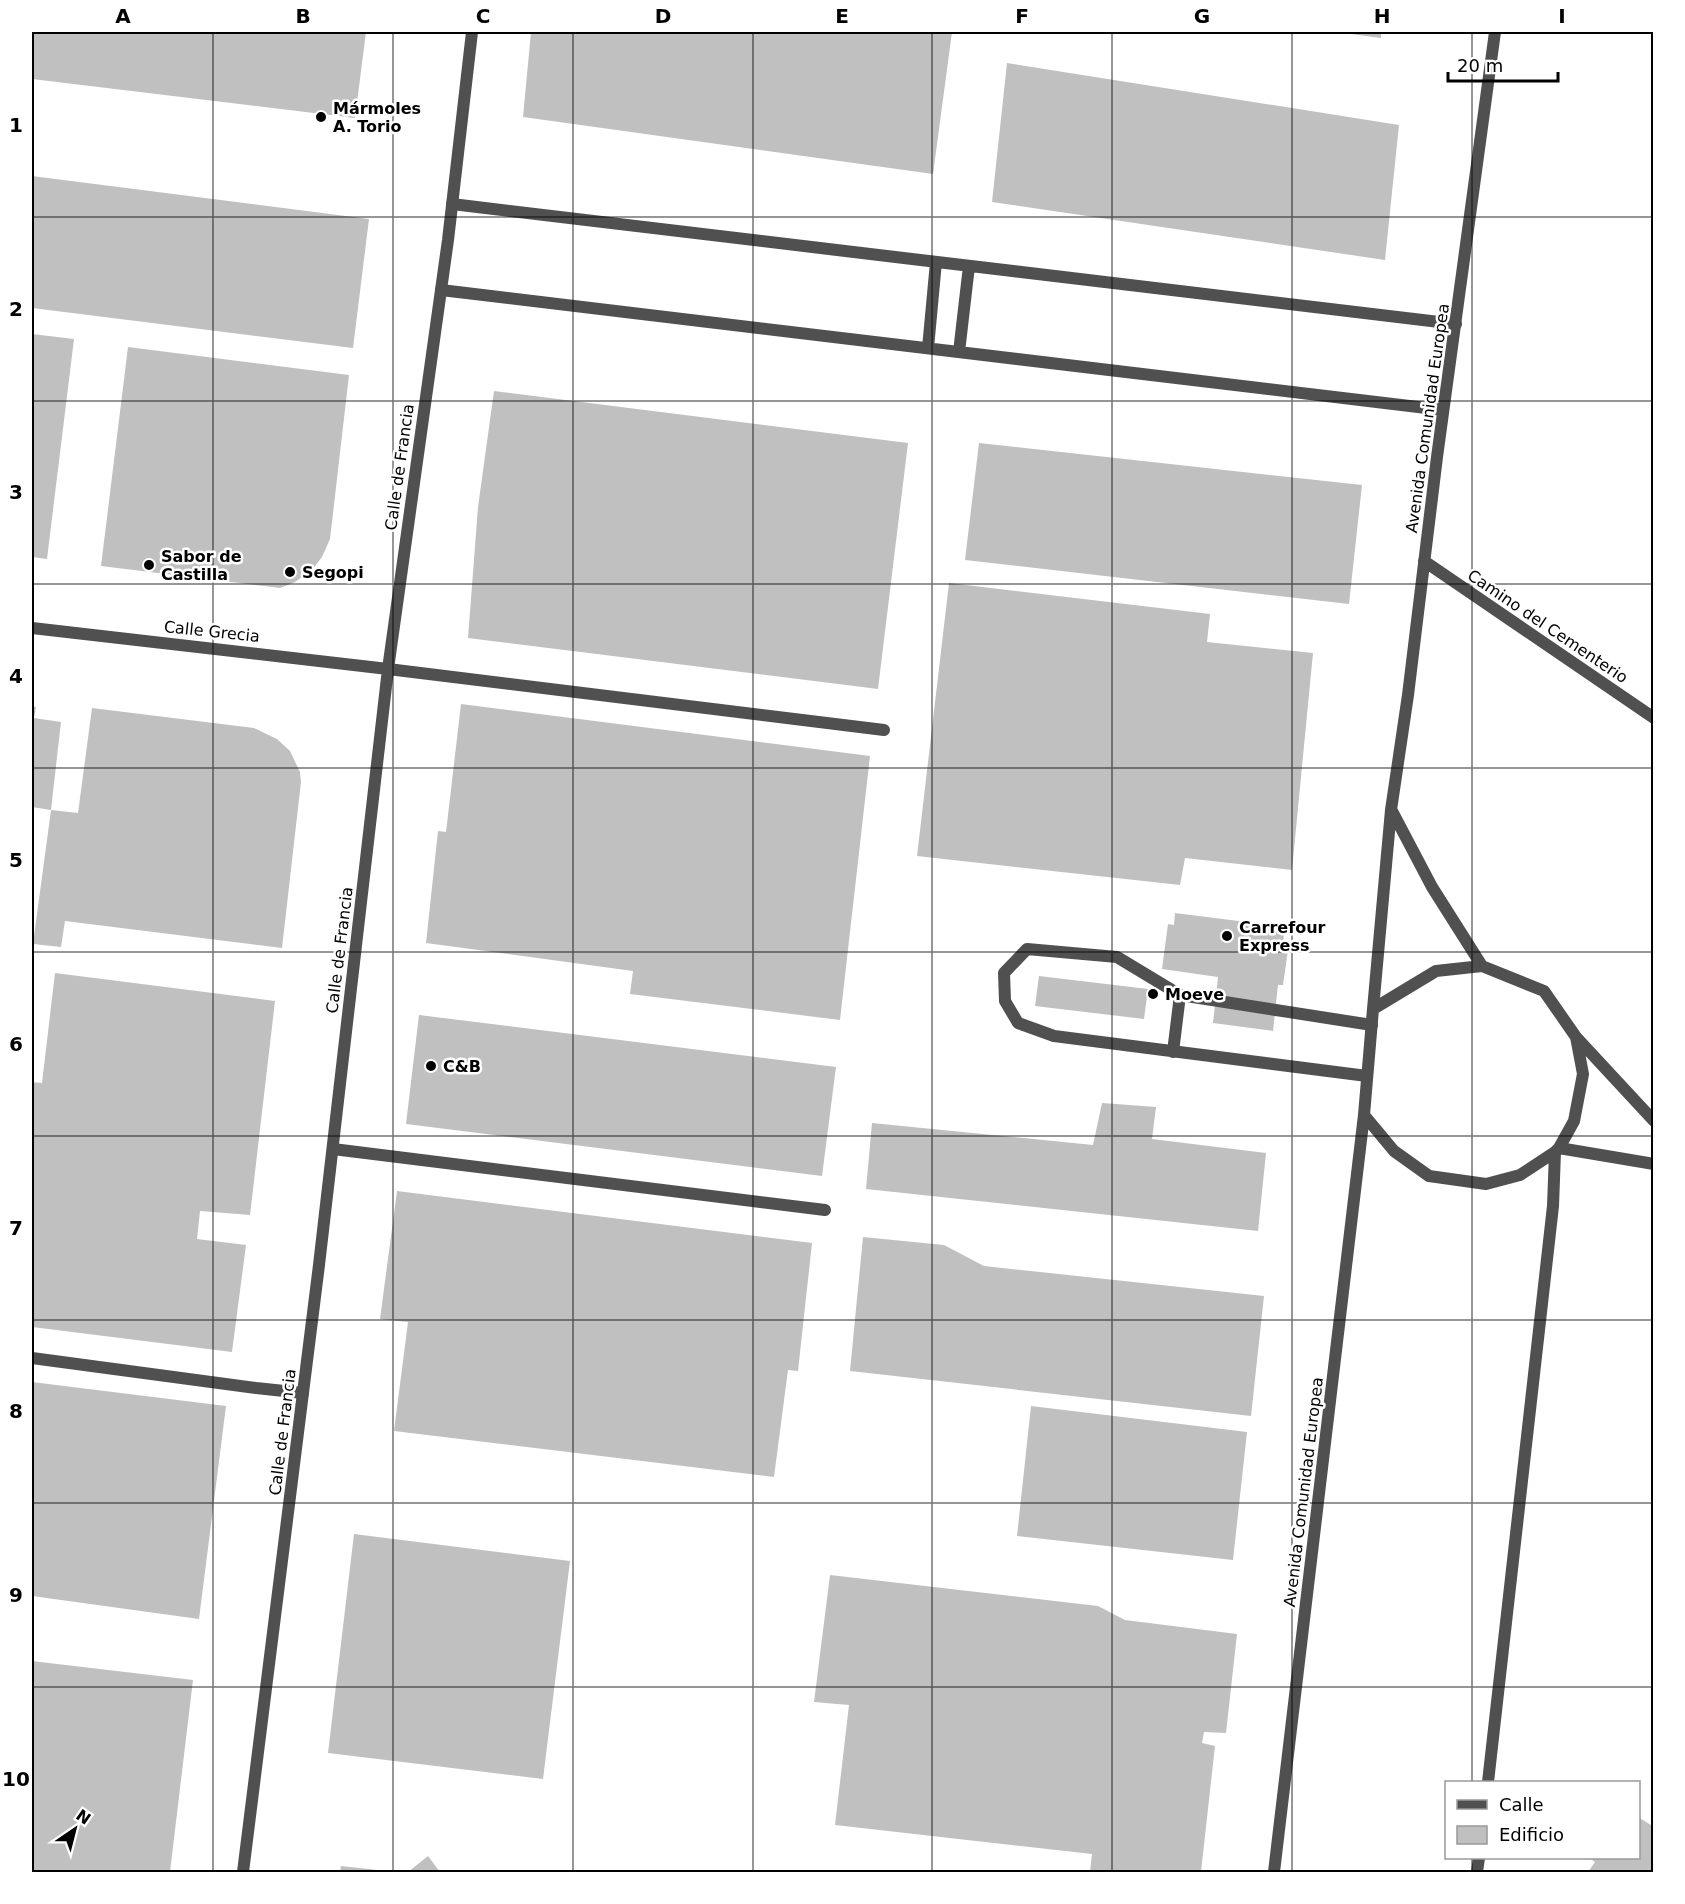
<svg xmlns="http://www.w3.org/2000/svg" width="1685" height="1904" viewBox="0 0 1685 1904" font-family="'DejaVu Sans',sans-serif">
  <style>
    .building { fill: #c0c0c0 }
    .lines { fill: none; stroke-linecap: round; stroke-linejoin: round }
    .lane { stroke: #505050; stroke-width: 12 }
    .street { stroke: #505050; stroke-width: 12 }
    .grid { fill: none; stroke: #000; stroke-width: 1.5; stroke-opacity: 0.55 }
    .poi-dot { fill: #000; stroke: #fff; stroke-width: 2 }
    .labels { text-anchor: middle; stroke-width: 5; stroke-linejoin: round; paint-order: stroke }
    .poi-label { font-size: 16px; font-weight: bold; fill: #000; stroke: #fff; text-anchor: start }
    .street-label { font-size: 16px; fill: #000; stroke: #fff }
    .neatline { fill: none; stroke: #000; stroke-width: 2 }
    .grid-label { font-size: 20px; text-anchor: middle; font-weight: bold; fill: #000 }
  </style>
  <rect width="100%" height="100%" fill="#fff"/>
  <path class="building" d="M32 32H366L355 118 32 79Z
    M531 32H952L933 174 523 117Z
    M1343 32H1381V38L1343 33Z
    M1007 63 1399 125 1385 260 992 202Z
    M32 176 369 219 353 348 32 308Z
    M32 334 74 339 47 559 32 557Z
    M128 347 349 375 330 539 322 557 312 570 295 582 280 588 101 566Z
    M494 391 908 443 878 689 468 638 478 507Z
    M979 443 1362 485 1349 604 965 560Z
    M949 583 1210 614 1207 642 1313 653 1292 870 1185 858 1180 885 917 856Z
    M461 704 870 756 840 1020 630 994 633 971 426 943 438 831 446 832Z
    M32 706 36 707 34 718 61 722 51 810 32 807Z
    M92 708 254 728 277 739 290 751 300 772 301 782 282 948 65 921 61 947 33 944 51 810 78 813Z
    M1175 913 1285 927 1283 942 1289 943 1283 985H1278L1273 1031 1213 1023 1218 977 1162 969 1168 924 1174 925Z
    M55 973 275 1001 250 1215 200 1211 197 1239 246 1245 232 1352 32 1327V1082L42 1083Z
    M1039 976 1148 989 1144 1019 1035 1006Z
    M419 1015 836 1067 822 1176 406 1124Z
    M1102 1103 1156 1107 1152 1139 1266 1153 1258 1231 866 1189 872 1123 1093 1145Z
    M397 1191 812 1243 798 1371 788 1370 774 1477 394 1431 408 1322 380 1319Z
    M863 1237 944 1245 984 1266 1264 1296 1251 1416 850 1371Z
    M32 1382 226 1406 199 1619 32 1596Z
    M1031 1406 1247 1432 1233 1560 1017 1536Z
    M354 1534 570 1561 543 1779 328 1753Z
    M830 1575 1098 1606 1125 1620 1237 1634 1226 1733 1204 1732 1202 1743 1215 1746 1201 1872H1090L1092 1854 835 1825 849 1705 814 1702Z
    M32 1661 193 1680 170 1872H32Z
    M1638 1817 1654 1827V1872H1588L1595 1862 1589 1858H1638Z
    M428 1856 440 1872H408Z
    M341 1866 387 1871V1872H340Z"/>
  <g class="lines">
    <path class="lane" d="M452 204 1456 324
      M441 290 1443 410
      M928 348 936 262
      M959 352 969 266
      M388 669 884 730
      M1173 1052 1180 995
      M1367 1076 1054 1036 1018 1023 1005 1001 1004 973 1027 949 1117 957 1180 995 1372 1025
      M333 1149 825 1210
      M32 1358 256 1388 303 1393"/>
    <path class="street" d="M1424 561 1654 718
      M32 628 388 669
      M1392 811 1432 887 1482 966
      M1482 966 1544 991 1576 1037 1583 1074 1574 1121 1559 1148 1555 1152 1520 1175 1486 1184 1429 1176 1394 1151 1364 1115 1373 1009 1436 971Z
      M1373 1009 1391 810 1408 695 1437 457 1495 32
      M1577 1038 1654 1121
      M1559 1148 1654 1164
      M1488 1782 1553 1206 1555 1152
      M243 1872 319 1265 388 669 448 240 472 32
      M1274 1872 1364 1115
      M1477 1872 1479 1858"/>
  </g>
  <path class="grid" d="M213 32V1872M393 32V1872M573 32V1872M753 32V1872M932 32V1872M1112 32V1872M1292 32V1872M1472 32V1782M32 217H1654M32 401H1654M32 584H1654M32 768H1654M32 952H1654M32 1136H1654M32 1320H1654M32 1503H1654M32 1687H1654M1472 1858V1872"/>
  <g class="poi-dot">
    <circle cx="321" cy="117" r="6"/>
    <circle cx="149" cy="565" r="6"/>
    <circle cx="290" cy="572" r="6"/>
    <circle cx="1227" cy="936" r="6"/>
    <circle cx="1153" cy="994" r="6"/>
    <circle cx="431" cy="1066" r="6"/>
  </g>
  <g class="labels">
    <g class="poi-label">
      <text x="333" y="114">Mármoles<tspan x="333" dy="18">A. Torio</tspan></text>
      <text x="161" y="562">Sabor de<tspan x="161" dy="18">Castilla</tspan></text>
      <text x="302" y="578">Segopi</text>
      <text x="1239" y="933">Carrefour<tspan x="1239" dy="18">Express</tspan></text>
      <text x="1165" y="1000">Moeve</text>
      <text x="443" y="1072">C&amp;B</text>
    </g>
    <g class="street-label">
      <text transform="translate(1427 418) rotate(-82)" y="6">Avenida Comunidad Europea</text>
      <text transform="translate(399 467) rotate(-82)" y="6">Calle de Francia</text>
      <text transform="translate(1548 626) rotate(34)" y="6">Camino del Cementerio</text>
      <text transform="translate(212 631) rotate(6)" y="6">Calle Grecia</text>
      <text transform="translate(339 950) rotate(-83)" y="6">Calle de Francia</text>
      <text transform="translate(282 1432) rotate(-83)" y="6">Calle de Francia</text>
      <text transform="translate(1303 1492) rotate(-83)" y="6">Avenida Comunidad Europea</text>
    </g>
  </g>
  <rect width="1685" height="1904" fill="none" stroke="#ffffff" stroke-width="66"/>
  <rect x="1445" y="1781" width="195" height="78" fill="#ffffff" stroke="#999999" stroke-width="1.5"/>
  <rect x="1457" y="1800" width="30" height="9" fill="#505050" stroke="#999999" stroke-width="1.5"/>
  <text x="1499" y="1811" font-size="18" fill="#000000">Calle</text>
  <rect x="1457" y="1826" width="30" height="18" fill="#c0c0c0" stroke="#999999" stroke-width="1.5"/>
  <text x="1499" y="1841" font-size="18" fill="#000000">Edificio</text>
  <g transform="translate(75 1829) rotate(35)" stroke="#ffffff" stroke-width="4.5" paint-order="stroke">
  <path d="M0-4.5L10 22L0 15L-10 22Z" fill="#000000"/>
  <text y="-9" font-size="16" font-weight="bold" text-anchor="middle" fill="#000000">N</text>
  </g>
  <path d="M1448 72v9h110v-9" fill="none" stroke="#000000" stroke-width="3"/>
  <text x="1457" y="72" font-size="18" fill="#000000" stroke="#ffffff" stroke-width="4.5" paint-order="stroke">20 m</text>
  <rect x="33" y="33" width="1619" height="1838" class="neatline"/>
  <g class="grid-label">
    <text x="123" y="23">A</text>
    <text x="303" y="23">B</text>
    <text x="483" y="23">C</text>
    <text x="663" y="23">D</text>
    <text x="842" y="23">E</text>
    <text x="1022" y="23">F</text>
    <text x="1202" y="23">G</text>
    <text x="1382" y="23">H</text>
    <text x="1562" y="23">I</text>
    <text x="16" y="132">1</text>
    <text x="16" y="316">2</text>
    <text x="16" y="499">3</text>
    <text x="16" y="683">4</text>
    <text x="16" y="867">5</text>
    <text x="16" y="1051">6</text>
    <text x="16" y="1235">7</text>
    <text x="16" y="1418">8</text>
    <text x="16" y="1602">9</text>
    <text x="16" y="1786">10</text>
  </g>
</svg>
